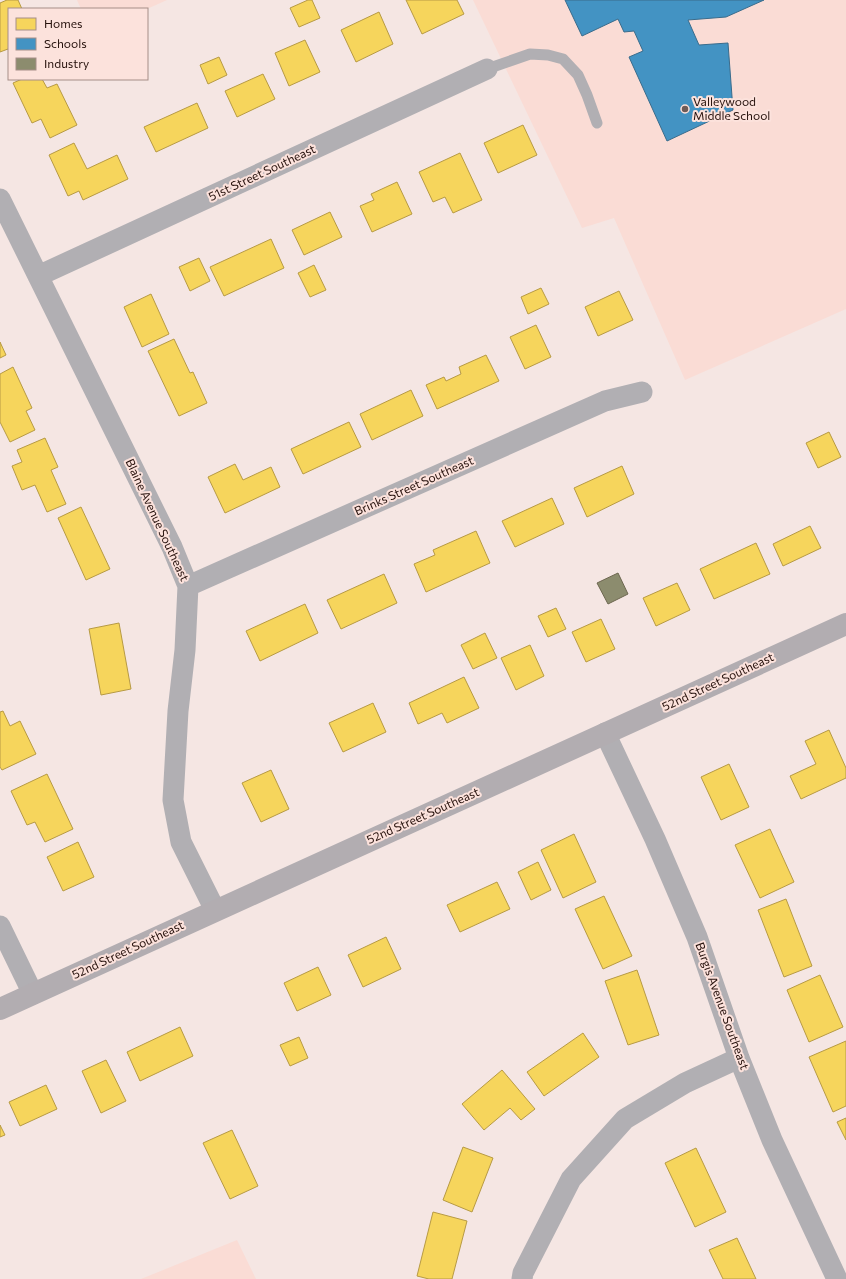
<svg xmlns="http://www.w3.org/2000/svg" width="846" height="1279" viewBox="0 0 846 1279" font-family="Commissioner,sans-serif">
  <style>
    .built { fill: #fadcd5 }
    .homes { fill: #f6d55c; stroke: #b79a44 }
    .schools { fill: #4393c3; stroke: #3a6c8c }
    .industry { fill: #8c8c6e; stroke: #6d6750 }
    .lines { fill: none; stroke-linecap: round; stroke-linejoin: round }
    .service { stroke: #b1afb3; stroke-width: 11 }
    .minor { stroke: #b1afb3; stroke-width: 21 }
    .secondary { stroke: #b2adb1; stroke-width: 22 }
    .poi-dot { fill: #6e5b57; stroke: #fce2dc; stroke-width: 1.5 }
    .labels { text-anchor: middle; stroke-width: 4; stroke-linejoin: round; paint-order: stroke }
    .poi-label { font-size: 12px; fill: #25100b; stroke: #fce2dc; text-anchor: start }
    .street-label { font-size: 12px; fill: #25100b; stroke: #fce2dc }
  </style>
  <rect width="100%" height="100%" fill="#f5e6e3"/>
  <path class="built" d="M77 0H167L147 9H81Z
    M473 0H846V309L685 380 614 218 582 228Z
    M237 1240 256 1279H141Z"/>
  <path class="homes" d="M7 0H18L22 9H9V52L8 49 0 52V3Z
    M308 0H312L320 18 299 27 290 8Z
    M406 0H457L464 14 422 34Z
    M379 12 393 44 356 62 341 30Z
    M305 40 320 72 289 86 275 53Z
    M219 57 227 75 208 84 200 65Z
    M263 74 275 99 237 117 225 91Z
    M22 79H42L47 88 57 84 77 125 50 138 41 119 32 123 13 83Z
    M197 103 208 128 156 152 144 127Z
    M523 125 537 155 498 173 484 143Z
    M74 143 87 169 117 155 128 179 83 200 79 191 68 196 49 155Z
    M460 153 482 200 453 213 445 197 433 202 419 172Z
    M397 182 412 214 372 232 360 206 374 200 371 194Z
    M330 212 342 237 304 255 292 230Z
    M271 239 284 268 224 296 210 267Z
    M199 258 210 281 190 291 179 267Z
    M314 265 326 290 310 297 298 273Z
    M541 288 549 304 528 314 521 297Z
    M619 291 633 320 598 336 585 307Z
    M151 294 169 334 142 347 124 307Z
    M536 325 551 357 525 369 510 337Z
    M174 339 190 373 193 372 207 403 179 416 148 351Z
    M0 342 6 355 0 358Z
    M486 355 499 381 437 409 426 385 444 377 446 381 461 374 459 367Z
    M13 367 32 408 26 411 35 430 10 442 0 422V374Z
    M411 390 423 416 372 440 360 414Z
    M349 422 361 447 303 474 291 449Z
    M829 432 841 457 818 468 806 443Z
    M45 438 58 467 51 470 66 504 47 512 35 485 22 490 12 466 22 462 17 450Z
    M235 464 243 480 271 467 280 487 225 513 208 477Z
    M622 466 634 494 587 517 574 488Z
    M552 498 564 524 515 547 502 521Z
    M81 507 110 569 86 580 58 518Z
    M810 526 821 548 783 566 773 544Z
    M476 531 490 563 426 592 414 564 435 555 433 550Z
    M756 543 770 574 714 599 700 569Z
    M384 574 397 603 341 629 327 600Z
    M677 583 690 610 656 626 643 598Z
    M305 604 318 633 260 661 246 631Z
    M556 608 566 629 548 637 538 616Z
    M601 619 615 649 586 662 572 632Z
    M119 623 131 689 101 695 89 629Z
    M485 633 497 658 473 669 461 645Z
    M530 645 544 676 516 690 501 658Z
    M464 677 479 708 447 723 442 713 418 724 409 703Z
    M373 703 386 732 343 752 329 723Z
    M3 711 10 726 20 721 36 754 2 770 0 767V712Z
    M829 730 846 768V778L801 799 790 776 816 764 805 741Z
    M729 764 749 807 721 820 701 777Z
    M271 770 289 809 261 822 242 783Z
    M47 774 73 829 45 842 35 822 27 825 11 791Z
    M770 829 794 882 760 898 735 845Z
    M574 834 596 882 563 898 541 850Z
    M78 842 94 877 63 891 47 857Z
    M538 862 551 890 531 900 518 872Z
    M497 882 510 909 460 932 447 905Z
    M604 896 632 956 603 969 575 909Z
    M786 899 812 966 784 977 758 910Z
    M386 937 401 969 363 987 348 955Z
    M318 967 331 995 297 1011 284 983Z
    M637 970 659 1035 628 1045 605 981Z
    M820 975 843 1027 809 1042 787 990Z
    M180 1027 193 1056 140 1081 127 1052Z
    M583 1033 599 1057 544 1096 527 1072Z
    M299 1037 308 1058 290 1066 280 1045Z
    M846 1041V1106L833 1112 809 1057Z
    M106 1060 126 1101 101 1113 82 1071Z
    M502 1070 535 1109 521 1120 510 1108 484 1130 462 1104Z
    M46 1085 57 1109 20 1126 9 1102Z
    M846 1118V1140L837 1122Z
    M0 1125 5 1135 0 1137Z
    M232 1130 258 1186 230 1199 203 1143Z
    M463 1147 493 1158 472 1212 443 1200Z
    M696 1148 726 1212 695 1227 665 1163Z
    M433 1212 467 1221 452 1279H429L417 1276Z
    M737 1238 756 1279H723L709 1250Z"/>
  <path class="schools" d="M565 0H764L726 17 688 20 699 45 728 43 733 110 667 141 629 57 643 51 634 31 624 32 618 19 582 36Z"/>
  <path class="industry" d="M618 573 628 594 608 604 597 583Z"/>
  <g class="lines">
    <path class="service" d="M487 69 530 54 548 55 563 59 578 75 587 95 597 123"/>
    <path class="minor" d="M0 199 172 547 188 586 185 650 178 711 173 800 181 842 215 910
      M38 276 487 69
      M188 586 605 401 642 392
      M605 733 655 839 697 937 739 1058 772 1140 837 1279
      M0 926 33 994
      M522 1279 523 1273 571 1179 625 1119 685 1083 739 1058"/>
    <path class="secondary" d="M0 1009 846 624"/>
  </g>
  <circle class="poi-dot" cx="685" cy="109" r="4"/>
  <g class="labels">
    <g class="poi-label">
      <text x="693" y="106">Valleywood<tspan x="693" dy="14">Middle School</tspan></text>
    </g>
    <g class="street-label">
      <text transform="translate(262 173) rotate(-25)" y="4">51st Street Southeast</text>
      <text transform="translate(414 486) rotate(-24)" y="4">Brinks Street Southeast</text>
      <text transform="translate(157 520) rotate(65)" y="4">Blaine Avenue Southeast</text>
      <text transform="translate(718 682) rotate(-25)" y="4">52nd Street Southeast</text>
      <text transform="translate(423 816) rotate(-24)" y="4">52nd Street Southeast</text>
      <text transform="translate(128 950) rotate(-25)" y="4">52nd Street Southeast</text>
      <text transform="translate(722 1006) rotate(70)" y="4">Burgis Avenue Southeast</text>
    </g>
  </g>
  <rect x="8" y="8" width="140" height="72" fill="#fce2dc" stroke="#a68e88"/>
  <rect x="16" y="18" width="20" height="12" fill="#f6d55c" stroke="#a68e88"/>
  <text x="44" y="28" font-size="12" fill="#25100b">Homes</text>
  <rect x="16" y="38" width="20" height="12" fill="#4393c3" stroke="#a68e88"/>
  <text x="44" y="48" font-size="12" fill="#25100b">Schools</text>
  <rect x="16" y="58" width="20" height="12" fill="#8c8c6e" stroke="#a68e88"/>
  <text x="44" y="68" font-size="12" fill="#25100b">Industry</text>
</svg>
